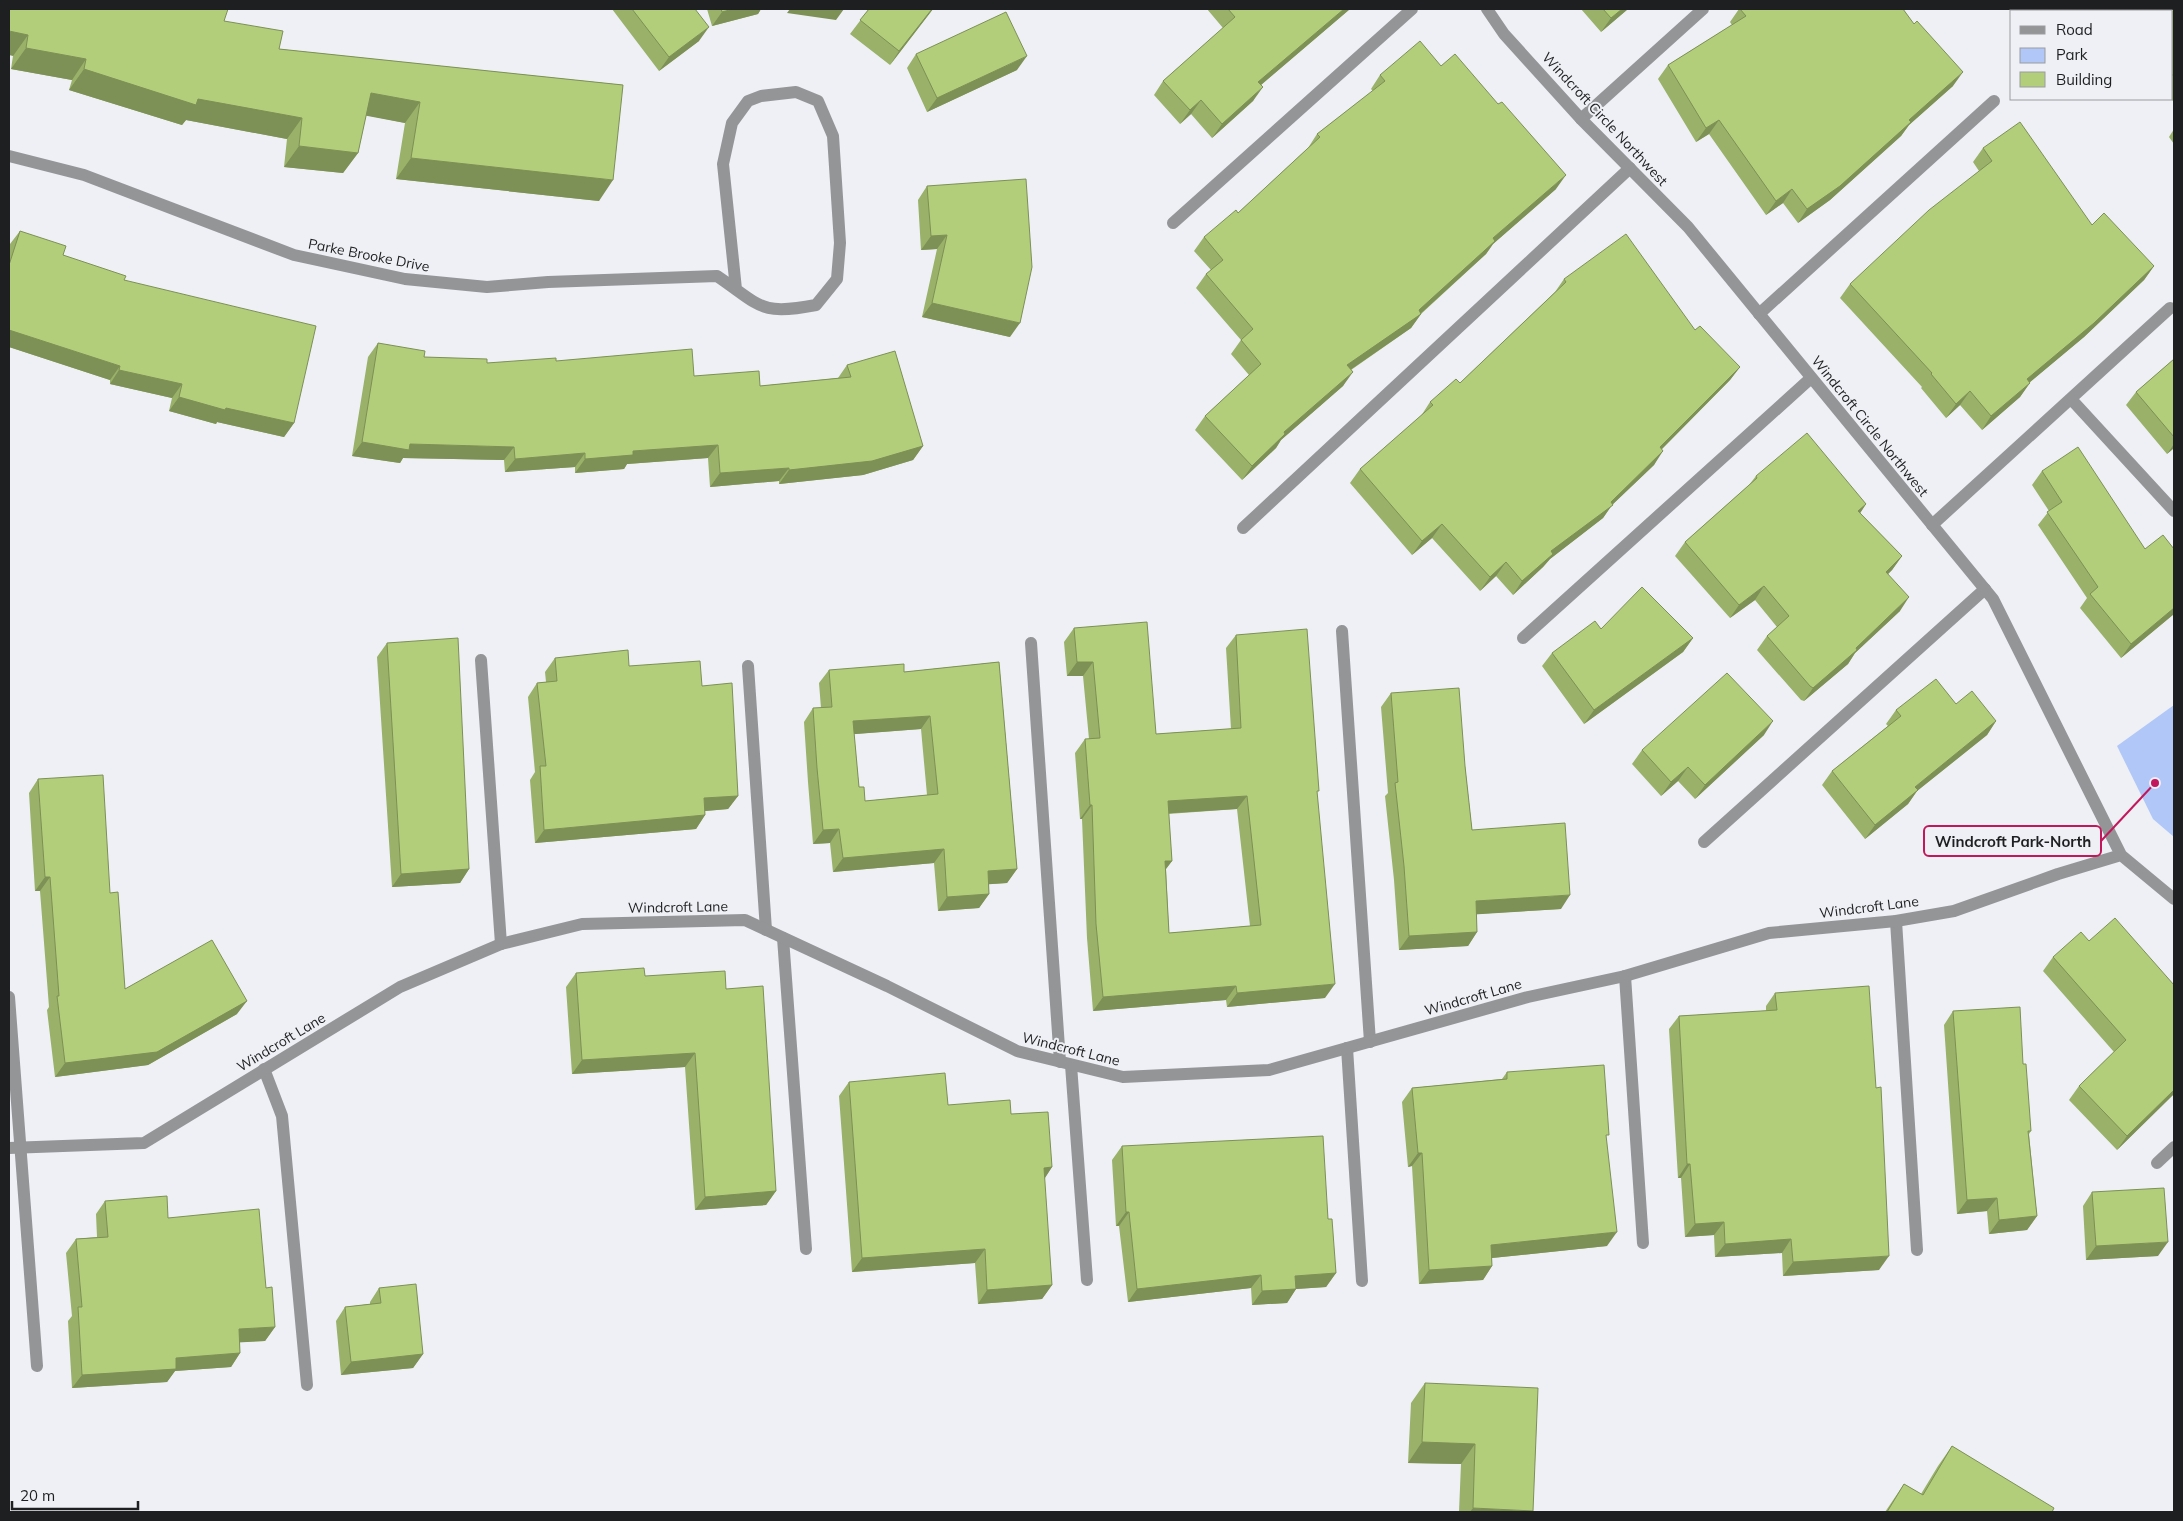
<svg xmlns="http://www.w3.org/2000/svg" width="2183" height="1521" viewBox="0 0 2183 1521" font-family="Mulish,sans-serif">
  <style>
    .green { fill: #b0c7f7 }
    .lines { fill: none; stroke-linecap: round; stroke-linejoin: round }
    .lane { stroke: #949597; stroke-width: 12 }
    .street { stroke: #949597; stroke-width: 12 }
    .wall { fill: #99b169; fill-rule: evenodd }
    .shaded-wall { fill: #7d9055 }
    .building { fill: #b2ce7a; stroke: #7d9055; fill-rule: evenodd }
    .labels { text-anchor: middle; stroke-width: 4; stroke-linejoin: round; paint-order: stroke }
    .street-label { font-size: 14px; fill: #1e1f20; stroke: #eef0f5 }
    .leader { fill: none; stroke: #c2185b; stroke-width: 2 }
    .callout-dot { fill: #c2185b; stroke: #eef0f5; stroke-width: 2 }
    .callout { fill: #eef0f5; stroke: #c2185b; stroke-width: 2 }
    .callout-label { font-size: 15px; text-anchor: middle; font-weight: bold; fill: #1e1f20 }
  </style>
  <rect width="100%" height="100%" fill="#eef0f5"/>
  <path class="green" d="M2174 705V837L2153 819 2117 746Z"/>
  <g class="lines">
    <path class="lane" d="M1581 119 1703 9
      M1173 223 1412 9
      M1759 314 1994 101
      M2071 399 2174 511
      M1932 525 2170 308
      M1243 528 1630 168
      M1342 631 1370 1042
      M1523 638 1811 378
      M1031 643 1060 1062
      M481 660 501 944
      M748 666 766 930
      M1704 842 1985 589
      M1896 921 1917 1250
      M783 938 806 1249
      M1625 976 1643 1243
      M9 997 37 1366
      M1347 1048 1362 1281
      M1071 1065 1087 1280
      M264 1069 282 1116 307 1385
      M2157 1163 2174 1147"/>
    <path class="street" d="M1487 9 1504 34 1581 119 1688 227 1993 599 2121 855 2174 899
      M9 156 84 175 294 255 405 279 487 287 548 282 717 276C761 306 760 316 816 305L837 279 840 243 833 136 818 101 796 92 761 96 748 101 732 123 723 164 736 289
      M9 1148 144 1143 400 987 501 944 582 924 745 920 887 986 1017 1051 1123 1077 1269 1070 1528 997 1625 976 1769 933 1896 921 1954 911 2058 874 2121 855"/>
  </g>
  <path class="wall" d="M9 9 224 21 279 49 623 85 599 201 396 179 405 123 366 115 358 153 343 173 284 167 287 139 186 120 182 125 69 90 72 80 11 69 13 56Z
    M612 9H695L699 41 659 71Z
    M707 9H761L758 14 712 26Z
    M869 9H933L890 65 850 34Z
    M1207 9H1350L1261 85 1253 101 1212 138 1191 114 1180 124 1154 95 1163 81 1223 28Z
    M1581 9H1628L1601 32Z
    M1739 9H1903L1953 86 1909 125 1901 136 1830 200 1798 223 1783 203 1766 215 1709 134 1696 142 1658 79 1668 65 1732 25 1730 22Z
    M2174 9V102L2171 99H2172V11Z
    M916 54 1017 70 927 112 907 68Z
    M1441 66 1556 189 1493 244 1486 254 1421 314 1411 328 1351 370 1343 386 1281 440 1276 448 1242 480 1195 430 1205 416 1249 375 1231 354 1241 340 1196 288 1206 274 1211 270 1194 251 1204 237 1238 213 1308 148 1317 134 1373 91 1371 89 1380 75Z
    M2174 129V144L2169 137Z
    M1983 148 2092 225 2154 266 2144 280 2084 337 2030 382 2020 397 1982 430 1960 405 1946 418 1921 388 1922 387 1840 298 1850 284 1979 171 1973 162Z
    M927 186 1010 337 922 317 937 249 921 250 918 200Z
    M20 231 63 255 124 280 294 423 284 437 217 422 216 424 169 411 172 398 110 384V380L9 347V249L10 244Z
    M1564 279 1695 330 1740 367 1730 380 1662 449 1654 465 1612 505 1603 518 1550 559 1543 567 1513 595 1496 576 1480 591 1432 538 1412 555 1350 483 1360 469 1421 416 1430 402 1460 383 1555 292Z
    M378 343 424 357 487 363 556 361 694 376 760 386 838 378 847 365 923 446 913 460 863 475 779 484V481L710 487 708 458 627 464 624 469 575 473V467L505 472 504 460 403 458 400 463 352 456 368 357Z
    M2174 359V448L2167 454 2126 405 2136 392Z
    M2042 471 2145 549H2174V614L2121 658 2080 608 2087 598 2038 525 2049 511 2032 485Z
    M1756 476 1866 504 1860 513 1902 556 1892 570 1888 574 1900 611 1855 653 1848 664 1804 701 1801 700 1757 650 1767 636 1777 627 1755 600 1730 618 1675 556 1685 542 1749 485Z
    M1074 628 1156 734 1231 729 1226 648 1236 635 1317 794 1325 998 1227 1007 1226 1000 1093 1011 1087 938 1082 819H1080L1075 753 1085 739H1089L1083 676H1067L1064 642ZM1237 809 1250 926 1169 933 1166 869 1172 861 1168 814Z
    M1693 638 1683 652 1584 724 1542 666 1552 653Z
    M387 643 469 869 460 883 392 887 377 657Z
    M555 658 629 666 702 686 738 796 728 809 705 811V815L696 829 535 843 530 780 535 772 528 697 537 683 546 682 545 672Z
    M999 662 1017 869 1007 883 989 884V894L979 908 938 911 934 863 833 872 830 843 813 844 808 782 804 722 813 708H821L819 683 829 670 904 672ZM921 729 927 795 865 801 859 787 854 734Z
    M1391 693 1465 766 1472 830 1561 909 1476 914 1477 932 1468 946 1399 950 1394 880 1385 796 1388 793 1381 707Z
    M1956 704 1996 721 1987 735 1917 791 1908 804 1865 839 1822 785 1832 771 1888 726 1886 724 1896 710Z
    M1764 735 1695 799 1678 781 1661 796 1632 764 1642 750Z
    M38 779 125 989 237 1014 148 1065 55 1077 47 1010 49 1007 40 891H35L29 793Z
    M2089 941 2174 985V1094L2117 1150 2069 1100 2079 1086 2114 1052 2043 971 2053 957Z
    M576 973 645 976 726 989 776 1191 766 1205 695 1210 685 1067 572 1074 566 987Z
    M1775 993 1879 1270 1783 1276 1782 1253 1715 1257 1714 1235 1685 1237 1681 1178H1678L1669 1029 1679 1016 1766 1011V1006Z
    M1953 1011 2023 1064 2031 1131 2029 1134 2037 1216 2027 1230 1989 1234 1987 1211 1957 1214 1944 1025Z
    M1507 1072 1606 1138 1607 1246 1492 1258V1266L1483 1280 1419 1284 1412 1166 1408 1167 1402 1102 1412 1088 1502 1079Z
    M849 1082 948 1105 1011 1114 1052 1167 1044 1179 1052 1285 1042 1299 978 1304 975 1263 852 1272 839 1096Z
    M1122 1146 1328 1219 1336 1273 1326 1287 1296 1289 1287 1303 1252 1305 1251 1288 1128 1302 1119 1226H1116L1112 1160Z
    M2092 1192 2158 1256 2086 1260 2083 1206Z
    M105 1201 168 1218 266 1288 275 1327 265 1341 240 1342V1353L231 1367 175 1371 167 1382 72 1388 68 1321 72 1316 66 1253 76 1239 97 1237 96 1214Z
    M379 1288 423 1354 413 1368 341 1375 336 1321 345 1307 370 1304V1302Z
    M1425 1383 1532 1512H1459L1461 1464 1408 1463 1411 1403Z
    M1952 1446 2052 1512H1885L1904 1484 1921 1494 1938 1466Z"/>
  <path class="shaded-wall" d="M733 9H761L758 14 712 26 722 12Z
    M790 9H844L836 20 787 13Z
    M932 9H933L890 65 899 51Z
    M1344 9H1350L1248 96 1258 82Z
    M1622 9H1628L1601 32 1611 18Z
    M709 27 699 41 659 71 669 57Z
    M9 31 28 35 13 56 9 55Z
    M26 48 86 59 72 80 11 69Z
    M1027 56 1017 70 927 112 937 98Z
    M84 69 302 118 287 139 186 120 182 125 69 90Z
    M1963 72 1953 86 1909 125 1901 136 1830 200 1798 223 1807 209Z
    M1263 87 1253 101 1212 138 1222 124Z
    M371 93 420 102 405 123 357 114Z
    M1201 100 1191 114 1180 124 1190 110Z
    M1719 120 1709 134 1696 142 1706 128Z
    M299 146 358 153 343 173 284 167Z
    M411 158 613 180 599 201 396 179Z
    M1566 175 1556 189 1493 244 1486 254 1419 315 1421 314 1411 328 1337 379 1347 365 1419 310 1493 238Z
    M1792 189 1783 203 1766 215 1776 201Z
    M947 235 937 249 921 250 931 236Z
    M2154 266 2144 280 2084 337 2017 393 2027 379Z
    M932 303 1020 323 1010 337 922 317Z
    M9 330 120 366 110 380 9 347Z
    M1740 367 1730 380 1650 461 1660 447Z
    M119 370 182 384 172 398 110 384Z
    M1353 372 1343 386 1281 440 1276 448 1242 480 1252 466 1284 432Z
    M2030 383 2020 397 1982 430 1991 416Z
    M1970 391 1960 405 1946 418 1956 404Z
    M179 397 294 423 284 437 217 422 216 424 169 411Z
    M362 442 410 444 514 447 504 460 403 458 400 463 352 456Z
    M2174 444V448L2167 454Z
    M718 445 708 458 627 464 624 469 575 473 585 459 633 451Z
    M923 446 913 460 863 475 779 484 789 470Z
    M1663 451 1654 465 1612 505 1603 518 1550 559 1543 567 1513 595 1522 581 1551 551 1611 502Z
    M585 453 575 467 505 472 515 459Z
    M789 468 779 481 710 487 720 473Z
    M1866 504 1857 518 1858 511Z
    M1442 524 1432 538 1412 555 1422 541Z
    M1902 556 1892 570 1876 586 1886 572Z
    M1506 562 1496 576 1480 591 1490 577Z
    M1764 586 1755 600 1730 618 1739 605Z
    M1909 597 1900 611 1855 653 1848 664 1804 701 1813 688Z
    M2174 608V614L2121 658 2131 644Z
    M1693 638 1683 652 1584 724 1594 710Z
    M1077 662H1093L1083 676H1067Z
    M930 716 921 729 843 735 853 721Z
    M1773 721 1764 735 1695 799 1705 785Z
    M1996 721 1987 735 1917 791 1908 804 1865 839 1875 825 1915 787Z
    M1688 767 1678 781 1661 796 1671 782Z
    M738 796 728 809 694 812 704 798Z
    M1247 796 1237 809 1158 814 1168 801Z
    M1090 805H1092L1082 819H1080Z
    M705 815 696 829 535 843 544 830Z
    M839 829 830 843 813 844 823 830Z
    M944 849 934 863 833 872 843 858Z
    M1165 861H1172L1162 874Z
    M469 869 460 883 392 887 401 874Z
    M1017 869 1007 883 978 885 988 871Z
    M45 877H50L40 891H35Z
    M989 894 979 908 938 911 947 897Z
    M1570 895 1561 909 1466 915 1476 901Z
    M1477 932 1468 946 1399 950 1409 936Z
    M1335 984 1325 998 1227 1007 1237 993Z
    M1236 986 1226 1000 1093 1011 1103 997Z
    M247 1001 237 1014 148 1065 55 1077 65 1063Z
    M695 1053 685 1067 572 1074 582 1060Z
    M2174 1090V1094L2117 1150 2127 1136Z
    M1418 1153H1422L1412 1166 1408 1167Z
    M1687 1164H1690L1681 1178H1678Z
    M1052 1167 1043 1181 1044 1168Z
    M776 1191 766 1205 695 1210 705 1197Z
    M1997 1198 1987 1211 1957 1214 1967 1200Z
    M1126 1212H1129L1119 1226H1116Z
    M2037 1216 2027 1230 1989 1234 1999 1220Z
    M1724 1222 1714 1235 1685 1237 1695 1224Z
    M1617 1232 1607 1246 1482 1259 1491 1245Z
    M1791 1239 1782 1253 1715 1257 1725 1244Z
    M2168 1242 2158 1256 2086 1260 2096 1246Z
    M985 1249 975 1263 852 1272 862 1258Z
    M1889 1256 1879 1270 1783 1276 1793 1262Z
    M1492 1266 1483 1280 1419 1284 1429 1270Z
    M1336 1273 1326 1287 1296 1289 1287 1303 1252 1305 1262 1291 1295 1276Z
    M1261 1275 1251 1288 1128 1302 1137 1289Z
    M1052 1285 1042 1299 978 1304 987 1290Z
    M275 1327 265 1341 229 1343 239 1329Z
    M240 1353 231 1367 175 1371 167 1382 72 1388 82 1375 176 1358Z
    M423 1354 413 1368 341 1375 351 1362Z
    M1422 1442 1475 1444 1461 1464 1408 1463Z
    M1473 1508 1533 1511 1532 1512H1470Z"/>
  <path class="building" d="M9 9H228L224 21 283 31 279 49 623 85 613 180 411 158 420 102 371 93 358 153 299 146 302 118 198 99 196 105 84 69 86 59 26 48 28 35 9 31Z
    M632 9H695L709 27 669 57Z
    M721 9H733L722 12Z
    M869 9H932L899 51 860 20Z
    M1228 9H1344L1258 82 1263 87 1222 124 1201 100 1190 110 1163 81 1235 17Z
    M1603 9H1622L1611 18Z
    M1740 9H1903L1914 24 1917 21 1963 72 1909 120 1911 122 1840 186 1807 209 1792 189 1776 201 1719 120 1706 128 1668 65 1746 16Z
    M2122 9H2174V77L2172 74V11H2119Z
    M1006 12 1027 56 937 98 916 54Z
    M1420 41 1441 66 1455 54 1498 104 1502 102 1566 175 1493 238 1495 241 1419 310 1421 314 1347 365 1353 372 1284 432 1285 434 1252 466 1205 416 1261 364 1241 340 1253 329 1206 274 1223 260 1204 237 1236 210 1238 213 1320 137 1317 134 1385 81 1380 75Z
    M2020 122 2092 225 2104 213 2154 266 2094 323 2027 379 2030 383 1991 416 1970 391 1956 404 1931 374 1932 373 1850 284 1929 210 1992 161 1983 148Z
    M1026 179 1032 267 1020 323 932 303 947 235 931 236 927 186Z
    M20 231 66 246 63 255 126 276 124 280 316 326 294 423 226 408 225 410 179 397 182 384 119 370 120 366 9 330V265Z
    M1626 234 1695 330 1700 326 1740 367 1660 447 1663 451 1611 502 1613 505 1551 551 1553 554 1522 581 1506 562 1490 577 1442 524 1422 541 1360 469 1433 405 1430 402 1456 379 1460 383 1566 282 1564 279Z
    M378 343 425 351 424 357 487 359V363L556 358V361L692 349 694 376 759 371 760 386 851 377 847 365 895 351 923 446 872 461 789 470V468L720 473 718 445 633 451V455L585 459V453L515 459 514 447 410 444 409 450 362 442Z
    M2174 359V437L2136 392Z
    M1807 433 1866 504 1858 511 1902 556 1886 572 1909 597 1856 648 1857 650 1813 688 1810 686 1767 636 1789 616 1764 586 1739 605 1685 542 1757 478 1756 476Z
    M2078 447 2145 549 2163 535 2174 549V608L2131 644 2090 594 2098 587 2047 512 2062 502 2042 471Z
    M1642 587 1693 638 1594 710 1552 653 1595 621 1601 629Z
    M1147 622 1156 734 1241 728 1236 635 1307 629 1319 791H1317L1335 984 1237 993 1236 986 1103 997 1096 924 1092 805H1090L1085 739 1100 738 1093 662H1077L1074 628ZM1247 796 1261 925 1169 933 1165 861H1172L1168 801Z
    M458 638 469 869 401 874 387 643Z
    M628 650 629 666 700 661 702 686 732 683 738 796 704 798 705 815 544 830 540 766H546L537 683 557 681 555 658Z
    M999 662 1017 869 988 871 989 894 947 897 944 849 843 858 839 829 823 830 817 768 813 708 832 707 829 670 904 664V672ZM930 716 938 794 865 801 864 787H859L853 721Z
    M1727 673 1773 721 1705 785 1688 767 1671 782 1642 750Z
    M1936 679 1956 704 1972 691 1996 721 1915 787 1918 790 1875 825 1832 771 1901 716 1896 710Z
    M1459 688 1465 766 1472 830 1565 823 1570 895 1476 901 1477 932 1409 936 1404 866 1395 783 1398 782 1391 693Z
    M103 775 110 893 118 892 125 989 212 940 247 1001 157 1052 65 1063 57 996H59L50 877H45L38 779Z
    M2115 918 2174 985V1090L2127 1136 2079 1086 2126 1040 2053 957 2081 932 2089 941Z
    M644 968 645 976 725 971 726 989 763 986 776 1191 705 1197 695 1053 582 1060 576 973Z
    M1869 986 1876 1088 1881 1087 1889 1256 1793 1262 1791 1239 1725 1244 1724 1222 1695 1224 1690 1164H1687L1679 1016 1777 1010 1775 993Z
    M2020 1007 2023 1064H2026L2031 1131H2028L2037 1216 1999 1220 1997 1198 1967 1200 1953 1011Z
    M1604 1065 1609 1135H1606L1617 1232 1491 1245 1492 1266 1429 1270 1422 1153H1418L1412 1088 1507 1079V1072Z
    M945 1073 948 1105 1010 1100 1011 1114 1048 1112 1052 1167 1044 1168 1052 1285 987 1290 985 1249 862 1258 849 1082Z
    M1323 1136 1328 1219H1332L1336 1273 1295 1276 1296 1289 1262 1291 1261 1275 1137 1289 1129 1212H1126L1122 1146Z
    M2164 1188 2168 1242 2096 1246 2092 1192Z
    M167 1196 168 1218 259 1209 266 1288 272 1287 275 1327 239 1329 240 1353 176 1358V1369L82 1375 78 1307H82L76 1239 108 1237 105 1201Z
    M416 1284 423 1354 351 1362 345 1307 381 1303 379 1288Z
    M1425 1383 1538 1388 1533 1511 1473 1508 1475 1444 1422 1442Z
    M1952 1446 2054 1508 2052 1512H1887L1904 1484 1923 1495Z"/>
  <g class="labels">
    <g class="street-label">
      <text transform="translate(1605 119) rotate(47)" y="5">Windcroft Circle Northwest</text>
      <text transform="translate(369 255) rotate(11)" y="5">Parke Brooke Drive</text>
      <text transform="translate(1870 426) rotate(51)" y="5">Windcroft Circle Northwest</text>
      <text transform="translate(678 907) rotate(-1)" y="5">Windcroft Lane</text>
      <text transform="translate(1869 907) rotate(-7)" y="5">Windcroft Lane</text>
      <text transform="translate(1473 997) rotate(-16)" y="5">Windcroft Lane</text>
      <text transform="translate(281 1042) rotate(-31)" y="5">Windcroft Lane</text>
      <text transform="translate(1071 1049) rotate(14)" y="5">Windcroft Lane</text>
    </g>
  </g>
  <path class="leader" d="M2155 783L2101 841"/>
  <circle class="callout-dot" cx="2155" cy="783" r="5"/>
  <rect class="callout" x="1924" y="826" width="177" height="30" rx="5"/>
  <g class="callout-label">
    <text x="2013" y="847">Windcroft Park-North</text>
  </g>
  <rect width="2183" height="1521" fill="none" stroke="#1e1f20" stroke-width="20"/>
  <rect x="2010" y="10" width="162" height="90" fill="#eef0f5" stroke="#9b9ca0"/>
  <rect x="2020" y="26" width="25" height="8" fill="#949597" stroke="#9b9ca0"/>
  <text x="2056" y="35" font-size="15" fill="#1e1f20">Road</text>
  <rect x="2020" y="48" width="25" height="15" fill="#b0c7f7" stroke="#9b9ca0"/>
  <text x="2056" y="60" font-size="15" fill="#1e1f20">Park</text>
  <rect x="2020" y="72" width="25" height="15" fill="#b2ce7a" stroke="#9b9ca0"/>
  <text x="2056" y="85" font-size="15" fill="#1e1f20">Building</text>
  <path d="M12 1501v8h126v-8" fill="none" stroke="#1e1f20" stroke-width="2.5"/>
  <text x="20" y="1501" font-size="15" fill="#1e1f20" stroke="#eef0f5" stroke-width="4" paint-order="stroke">20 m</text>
</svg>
